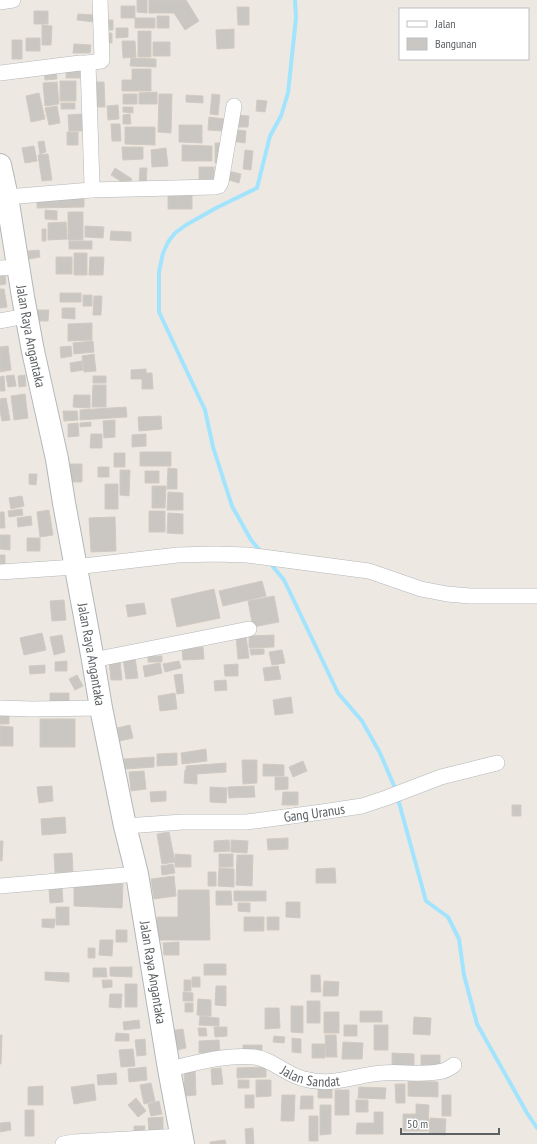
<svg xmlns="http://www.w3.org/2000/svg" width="537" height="1144" viewBox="0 0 537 1144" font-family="'PT Sans Narrow',sans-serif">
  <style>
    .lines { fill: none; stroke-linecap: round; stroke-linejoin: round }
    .stream { stroke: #a2e4fd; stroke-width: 4 }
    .building { fill: #cac6c2; stroke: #d2cac1 }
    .street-casing { stroke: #b3b6ba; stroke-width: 16 }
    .secondary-casing { stroke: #b2b7ba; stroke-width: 24 }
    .street { stroke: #fff; stroke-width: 15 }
    .secondary { stroke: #fff; stroke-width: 22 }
    .labels { text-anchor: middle; stroke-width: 3.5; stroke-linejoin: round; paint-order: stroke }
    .street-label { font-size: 14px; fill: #5b6063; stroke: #fff }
  </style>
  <rect width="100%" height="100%" fill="#ede9e2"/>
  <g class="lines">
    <path class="stream" d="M262 553 251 540 232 506 213 447 205 410 159 312V272L163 253 168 242 175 233 186 225 216 208 257 188 270 136 281 116 288 93 296 18 295 0
      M270 563 284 580 338 693 362 721 380 753 395 788 426 901 448 917 459 939 464 975 477 1024 527 1113 537 1128"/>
  </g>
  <path class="building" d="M137 0H147V13L137 12Z
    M149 0H186L199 21 185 30 174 13H149Z
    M121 6H135V18H121Z
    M237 7H249V25H238Z
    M34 11H48V24H34Z
    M78 14 94 15V22L77 20Z
    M157 16H169V28H157Z
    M135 18H155V28H135Z
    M105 20H113V30H105Z
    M42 25 52 26 51 45H42Z
    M116 28H128V37L116 38Z
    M234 29V48L217 49 216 30Z
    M138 31H151V57H138Z
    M105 33H112V43H106Z
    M26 38H40V51H26Z
    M12 40H22V59H12Z
    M122 41H135L136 57 123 58Z
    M153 42H170V56H153Z
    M74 44 91 45 90 53H73Z
    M131 58 156 59V67L130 66Z
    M66 67H80V78H66Z
    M44 68H56L57 79 45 80Z
    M132 69H151V91H122V80H132Z
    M60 81H76V101H60Z
    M57 82 59 104 45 106 43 83Z
    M94 82H104L105 107H94Z
    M157 92V104H139V93Z
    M39 93 45 119 31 122 26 96Z
    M123 94H137V104H123Z
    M159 94H172L171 133 158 132Z
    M212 94 220 95 218 115 210 114Z
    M186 95 203 96V103L186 102Z
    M257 100 267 101 265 112 256 111Z
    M61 103H75V109H61Z
    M118 105 119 119 108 120 107 106Z
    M57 106 60 123 49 125 45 108Z
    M123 107H133V113L123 112Z
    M82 114 83 131H69L68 115Z
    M130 114 131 124H123V115Z
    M235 115 249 116 248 127H235Z
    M209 117 224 119 223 131 208 130Z
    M111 124H120L121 141H112Z
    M179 125H202V143L179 142Z
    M125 127H155V145L125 144Z
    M232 129 246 131 245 143 230 141Z
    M67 132H78V145H67Z
    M44 141 46 152 40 154 38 142Z
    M215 143H223L222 163H215Z
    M182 145 212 146V161H182Z
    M34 146 37 161 25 163 22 148Z
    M122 147H143V159L123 160Z
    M166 148 168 166 152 167 151 150Z
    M245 150 253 151 251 170 243 169Z
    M48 154 52 180 42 181 38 155Z
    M199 167H214V184H199Z
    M115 168 132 179 128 186 111 175Z
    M140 168H147L146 185H139Z
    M224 170 241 174 239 183 222 178Z
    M168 190H192V209H168Z
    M84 197V207L37 208V198Z
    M45 210 57 211V220L45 219Z
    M68 212H83V240H68Z
    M66 222 67 239 48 240V223Z
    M85 226 104 227 103 238 85 237Z
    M42 229H46V241H42Z
    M111 231 131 232V241L110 240Z
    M69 241H92V249H69Z
    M39 250 40 257 29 259 28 251Z
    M74 253H87V275H74Z
    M56 257H72V274H56Z
    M90 257H104L103 275H89Z
    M5 274 6 284 0 285V275Z
    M0 289H4L7 307 0 308Z
    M60 293H81V302H60Z
    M83 295H92V306H83Z
    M94 296H102L101 315H93Z
    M62 308H75V319L62 318Z
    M37 310H49L48 321H36Z
    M92 323V340L68 341V324Z
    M93 341 94 352 74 354 73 343Z
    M8 346 11 370 0 372V347Z
    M71 346 72 356 61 358 60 347Z
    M94 354 96 371 84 372 82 356Z
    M82 361 83 370 71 372 70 363Z
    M146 369V373H152L153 389H142V379H131V370Z
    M14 375 16 386 8 387 6 376Z
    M25 375 26 386 19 387 18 376Z
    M4 376 5 391H0V377Z
    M93 376H106V383H93Z
    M93 385H106V407H92Z
    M25 394 28 418 14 420 11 396Z
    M74 395H90V408L73 407Z
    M6 398 10 420 2 421 0 411V399Z
    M126 407 127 417 80 420V410Z
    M63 411H77L78 420 64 421Z
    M161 416 162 429 139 431 138 417Z
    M115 420V437L104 438 103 421Z
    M91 422V426L80 427V423Z
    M78 423 79 436 68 437V424Z
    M91 434H102V448H90Z
    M146 434V446L132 447V435Z
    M140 452H171V466H140Z
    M114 453H125V467H114Z
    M69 464H82V482H69Z
    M98 467H109V477H98Z
    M168 468 177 469V489H167Z
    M120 470H130L129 496 120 495Z
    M145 471H159V483H145Z
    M29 474H37L36 485 29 484Z
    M105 484H118V509H105Z
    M152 486H166L165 508H152Z
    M168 492 183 493V510H167Z
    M22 496 24 506 11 509 9 498Z
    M22 509 23 515 9 517 8 511Z
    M49 510 53 535 40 537 37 512Z
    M149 511H165V532H149Z
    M0 512H4L5 528H0Z
    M168 513 183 514V534L167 533Z
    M31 516 32 525 18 527 17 518Z
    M115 517 116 551 91 552 89 518Z
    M0 535H10V550L0 549Z
    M27 538H40V551H27Z
    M0 555H5V564H0Z
    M262 581 266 596 223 606 219 591Z
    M214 589 220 618 177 627 171 599Z
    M274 596 279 622 253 627 248 601Z
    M64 600 66 620 52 621 50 601Z
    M144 603 146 614 128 617 126 605Z
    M42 633 46 650 24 655 20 638Z
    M62 635 65 652 54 655 50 637Z
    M274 635V647L249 648V636Z
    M236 636H246L249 658 238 659Z
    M203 647 204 659 183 660 182 649Z
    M250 649H264V654L251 655Z
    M282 650 285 663 272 665 269 652Z
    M148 656H162V662H148Z
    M135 658 138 678 126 679 123 659Z
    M67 661V671H55V662Z
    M109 661H120L122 680H111Z
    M179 661 181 668 165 672 163 664Z
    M160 663 162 673 145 677 143 666Z
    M238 664V676H225L224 665Z
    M45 665V673L30 674 29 666Z
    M278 666 281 679 265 681 263 668Z
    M182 674 184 693 177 694 174 675Z
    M77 675 83 686 75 690 69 679Z
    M226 680 227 690 215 691 214 681Z
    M50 693H69V702H50Z
    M175 693 177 709 160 711 158 696Z
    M291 697 293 713 275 715 273 700Z
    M0 713H9V724H0Z
    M40 719H75V747H40Z
    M130 725 133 738 120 741 117 728Z
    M0 726 13 727V746H0Z
    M206 749 207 761 182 764 181 753Z
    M177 753V765L157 766V754Z
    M154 757V767L125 769 124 759Z
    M242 760H257V783L243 784Z
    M303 761 307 771 293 777 289 767Z
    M226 763V772L197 774V784L184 783 185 770H186V766Z
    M263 764 284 765V776H263Z
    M144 771 146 789 131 791 129 772Z
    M275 777H288V789L275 790Z
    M52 786 53 801 39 803 37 787Z
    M254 786 255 797 229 798 228 787Z
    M210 787 227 788 226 803 210 802Z
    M166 791V801L151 802 150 792Z
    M283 792H298V805H282Z
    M512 805H521V816H512Z
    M65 817 66 833 42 835 41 819Z
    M169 832 175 862 162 864 157 834Z
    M288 838V849L268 850 267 839Z
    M229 840 230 851 214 852V841Z
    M231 840 248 841 247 853 231 852Z
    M0 841H3L2 861H0Z
    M72 853 73 872 55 873 54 854Z
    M175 854 191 855V867H175Z
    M219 854H233V867H219Z
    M237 855H253L252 886 236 885Z
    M173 864 175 873 162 875 161 866Z
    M219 868 234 869V887L218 886Z
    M335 868 336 883H316V869Z
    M208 872H216V886H208Z
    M174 876 176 896 154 899 151 879Z
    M74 883 123 884 122 908 74 906Z
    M62 888 63 902 50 903 49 889Z
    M178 890H209L210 940H157V917H178Z
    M216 891H231L232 905H216Z
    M234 891H266V901H234Z
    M286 902H300V918L286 917Z
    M238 903H250V912L238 911Z
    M56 907H69V925H56Z
    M244 917H264V931H244Z
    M267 917H279V930H267Z
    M42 919H55L54 928 42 927Z
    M116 930H127V942H116Z
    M100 940H113L112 956 99 955Z
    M179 942V955H164L163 943Z
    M88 948H95V958H88Z
    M204 964H226V975H204Z
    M110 967H132V977L110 976Z
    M93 968H106L107 977H93Z
    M45 972 69 973V982L45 980Z
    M311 975H320L321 992H311Z
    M192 977H200V987H192Z
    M102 980H112V987L103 988Z
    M184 980H191V991H184Z
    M324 981 339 982 338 996H323Z
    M125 984H137V1007H125Z
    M216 986H226V1006L215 1005Z
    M183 992 193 993V1001H183Z
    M110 994H122L121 1008 109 1007Z
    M198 999 211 1000V1016L197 1015Z
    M307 1001H320V1023H307Z
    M185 1003H193V1012H185Z
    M291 1006H303V1033L291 1032Z
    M265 1008H279L280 1028 265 1029Z
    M360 1011H382V1022H360Z
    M324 1012H339V1033H324Z
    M200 1016 219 1018V1026L199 1025Z
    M414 1017 431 1018 430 1035 413 1034Z
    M139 1020 140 1028 124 1030 123 1022Z
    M344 1025H357V1036H344Z
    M374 1025H388V1050H374Z
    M214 1027H227V1036L215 1037Z
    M198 1028H206L207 1036H199Z
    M183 1029 186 1048 172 1051 169 1031Z
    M116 1033 129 1034V1041H115Z
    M0 1035H2L1 1064H0Z
    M325 1035H336L337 1057H326Z
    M274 1036 285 1037 284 1043 273 1042Z
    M292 1038 301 1039V1053L292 1052Z
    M145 1039 146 1055 137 1056 135 1040Z
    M219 1040 220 1053H199V1041Z
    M343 1042 363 1043 362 1059H342Z
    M312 1044H325V1058H312Z
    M243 1045H262V1055H243Z
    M133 1049 135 1066 121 1067 119 1050Z
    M392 1053 414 1054V1069L392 1068Z
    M421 1055H440V1071H421Z
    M146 1067 147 1080 129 1082 128 1069Z
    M266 1067V1077L237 1078V1068Z
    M221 1068 223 1084 212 1085 211 1069Z
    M184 1069H195L196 1095 185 1096Z
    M116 1073 117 1084 98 1085 97 1075Z
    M238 1080H249V1088H238Z
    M256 1080H271V1096L256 1097Z
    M408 1081 438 1082V1097L408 1096Z
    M151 1083 155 1101 144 1104 140 1085Z
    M94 1084 96 1100 74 1104 71 1087Z
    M395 1084H405V1103H396Z
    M43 1086V1105H28V1087Z
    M332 1087V1098H318V1088Z
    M359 1087 386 1088 385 1099 358 1098Z
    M335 1090H349V1115H335Z
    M245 1095H254V1108H245Z
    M282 1095H295L294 1121H281Z
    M442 1095H451V1116H442Z
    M301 1096H313V1109H300Z
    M136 1098 146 1111 138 1117 128 1105Z
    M356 1100H368V1112H356Z
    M159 1101 162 1114 151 1116 148 1104Z
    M416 1104 429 1105 428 1131H403V1114H416Z
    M320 1105H331V1134L320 1135Z
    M25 1110H34V1136H25Z
    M374 1112H383V1134H356L357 1123H374Z
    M309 1116H318V1141H309Z
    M163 1117V1132L149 1133 148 1118Z
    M430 1118 446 1119 445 1135 429 1134Z
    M10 1122 11 1130 0 1132V1123Z
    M134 1126H145L144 1137H134Z
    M253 1128 254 1144H246L245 1129Z
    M225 1140 226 1144H210V1142Z"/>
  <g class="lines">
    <g class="street-casing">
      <g id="street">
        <path d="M0 2 13 0"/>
        <path d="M88 63 101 61 102 60 100 0"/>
        <path d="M0 73 80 63H88L92 185 91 190"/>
        <path d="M7 197 91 190 215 187 219 186 221 182 234 106"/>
        <path d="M0 268 19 267"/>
        <path d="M0 321 26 316"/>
        <path d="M0 572 75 567 178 555 215 554 247 555 369 571 421 589 447 594 470 596H537"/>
        <path d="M93 660 249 629"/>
        <path d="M0 708 32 709 101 708"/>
        <path id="s1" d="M125 826 183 822H247L322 812 362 806 386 798 441 777 497 763"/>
        <path d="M0 886 137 874"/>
        <path id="s2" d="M169 1069C197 1063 226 1054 254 1057 272 1059 286 1075 304 1079 332 1087 355 1075 382 1073 402 1071 424 1076 443 1071 447 1070 451 1067 454 1065"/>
        <path d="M63 1144 74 1142 182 1136"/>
      </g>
    </g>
    <g class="secondary-casing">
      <g id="secondary">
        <path id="s3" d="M0 165 7 197 23 297 33 351 57 459 64 503 93 660 101 708 125 826 137 874 169 1069 183 1144"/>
      </g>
    </g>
    <use href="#street" class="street"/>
    <use href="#secondary" class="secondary"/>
  </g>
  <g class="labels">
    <g class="street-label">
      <text dy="5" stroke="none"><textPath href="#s3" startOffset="174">Jalan Raya Angantaka</textPath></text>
      <text dy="5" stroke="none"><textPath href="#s3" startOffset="498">Jalan Raya Angantaka</textPath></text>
      <text dy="5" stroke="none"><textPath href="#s1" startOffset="190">Gang Uranus</textPath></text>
      <text dy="5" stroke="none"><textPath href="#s3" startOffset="822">Jalan Raya Angantaka</textPath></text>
      <text dy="5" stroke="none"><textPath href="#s2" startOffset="147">Jalan Sandat</textPath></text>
    </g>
  </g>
  <rect x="399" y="8" width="130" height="52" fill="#ffffff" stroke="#bdbfc1"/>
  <rect x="407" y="21" width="20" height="6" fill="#ffffff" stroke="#bdbfc1"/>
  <text x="435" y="28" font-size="12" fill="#5b6063">Jalan</text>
  <rect x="407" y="38" width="20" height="12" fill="#cac6c2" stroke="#bdbfc1"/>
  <text x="435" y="48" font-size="12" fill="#5b6063">Bangunan</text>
  <path d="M401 1128v6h98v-6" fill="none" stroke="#5b6063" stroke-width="2"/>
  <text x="407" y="1128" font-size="12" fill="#5b6063" stroke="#ffffff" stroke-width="3" paint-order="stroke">50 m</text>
</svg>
